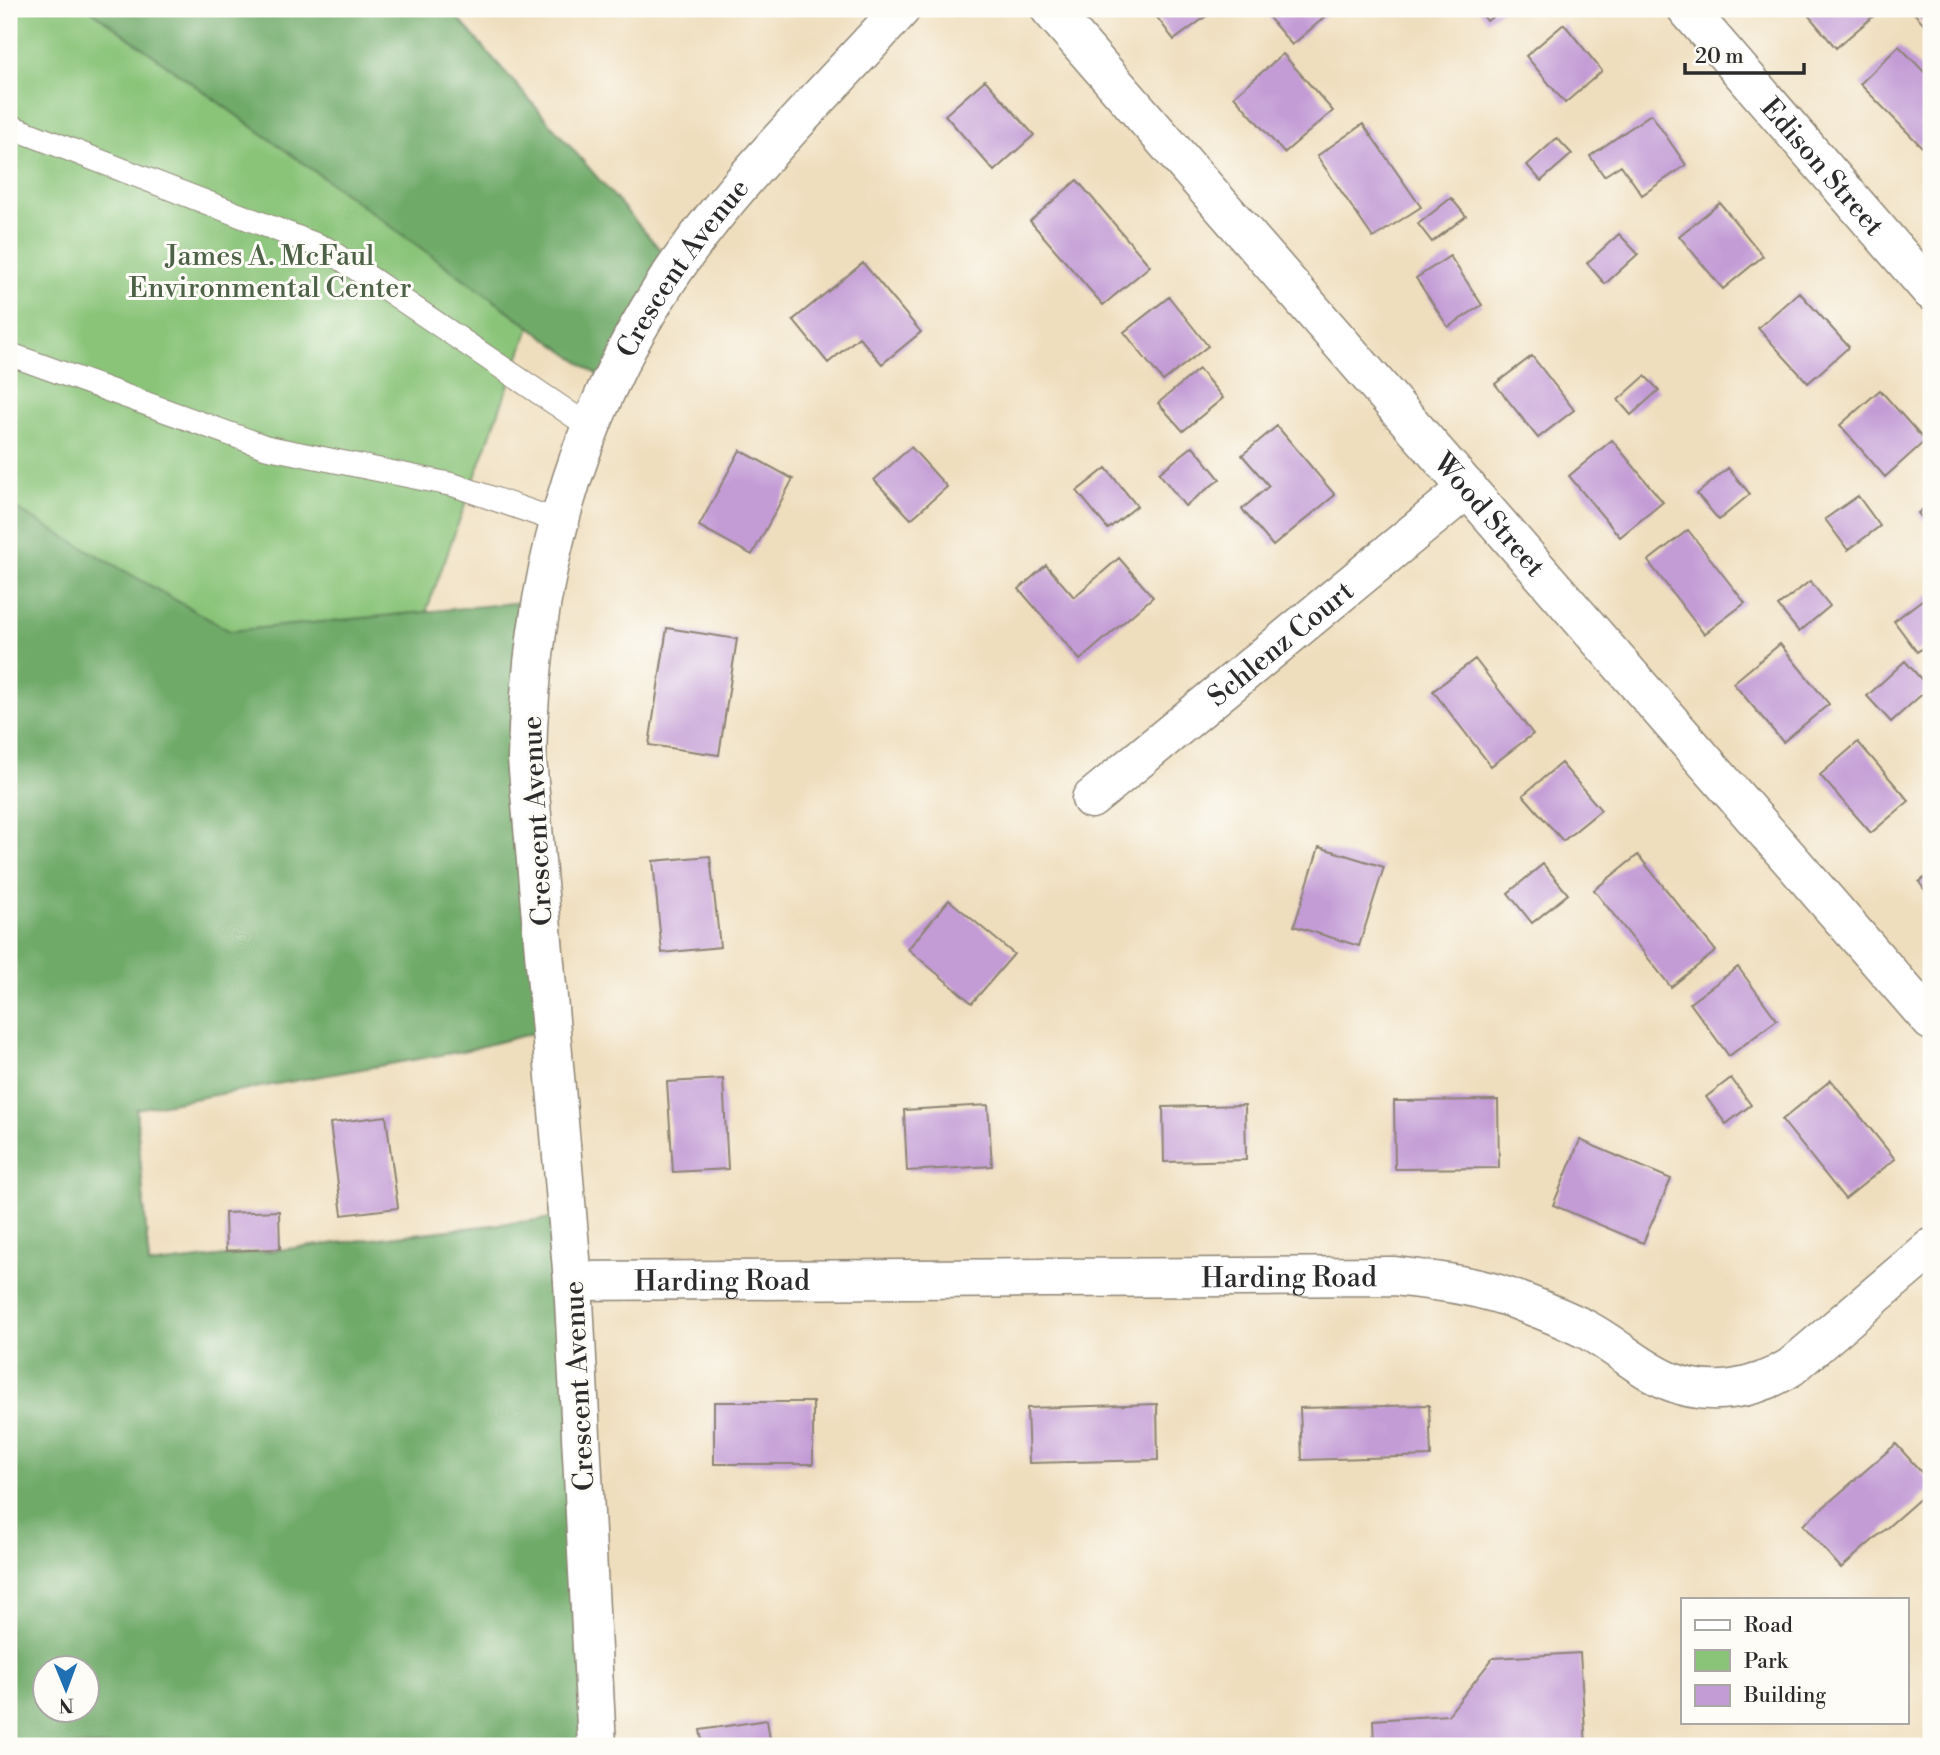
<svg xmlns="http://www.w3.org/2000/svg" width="1940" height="1755" viewBox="0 0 1940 1755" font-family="'Libre Bodoni',serif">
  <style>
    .green { fill: #8ac479; stroke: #5a7852; stroke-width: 2; fill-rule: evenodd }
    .forest { fill: #6faa69; stroke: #4d6a4a; stroke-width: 2; fill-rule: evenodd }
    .building { fill: #c39bd5 }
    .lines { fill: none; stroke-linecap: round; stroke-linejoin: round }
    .lane-casing { stroke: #8d8474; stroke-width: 25 }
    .street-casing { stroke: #8d8474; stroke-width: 41 }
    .lane { stroke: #fff; stroke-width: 23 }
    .street { stroke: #fff; stroke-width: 38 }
    .labels { text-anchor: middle; stroke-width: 6; stroke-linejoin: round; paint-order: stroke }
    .street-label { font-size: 28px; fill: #2b2b2b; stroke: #fdfcf7 }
    .park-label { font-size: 28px; fill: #4c6146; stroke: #fdfcf7 }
  </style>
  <rect width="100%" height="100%" fill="#fdfcf7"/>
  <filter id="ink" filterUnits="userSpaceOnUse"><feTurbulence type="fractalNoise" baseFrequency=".0143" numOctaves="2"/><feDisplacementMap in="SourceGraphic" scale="14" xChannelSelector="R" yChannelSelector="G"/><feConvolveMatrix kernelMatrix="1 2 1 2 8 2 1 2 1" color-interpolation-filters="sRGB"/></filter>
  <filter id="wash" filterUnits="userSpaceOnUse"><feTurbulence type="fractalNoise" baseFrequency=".00686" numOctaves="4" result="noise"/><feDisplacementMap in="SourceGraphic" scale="28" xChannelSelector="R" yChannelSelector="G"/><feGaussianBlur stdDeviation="1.57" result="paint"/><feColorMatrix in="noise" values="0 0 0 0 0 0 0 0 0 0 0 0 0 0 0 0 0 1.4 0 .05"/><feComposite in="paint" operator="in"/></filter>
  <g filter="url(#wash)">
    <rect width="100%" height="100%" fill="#efdebd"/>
    <path class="green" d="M9 9H450L588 167 399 686 136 1109 149 1265 509 1223 498 1746H9ZM46 1668H88V1710H46Z"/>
    <path class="forest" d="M89 9H450L680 272 607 382Z
      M9 505 230 631 533 601 549 1029 463 1051 136 1109 149 1265 580 1215 604 1746H9ZM46 1668H88V1710H46Z"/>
    <g id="blocks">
      <path class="building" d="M1151 9H1216L1174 40Z
        M1272 9H1318L1325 17 1292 45 1266 14Z
        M1478 9H1503L1487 21Z
        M1803 9H1872L1876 14 1836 48Z
        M1910 9H1931V24L1927 27Z
        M1564 24 1602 71 1565 103 1526 56Z
        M1899 46 1931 79V138L1922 147 1860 84Z
        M1283 54 1333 111 1284 153 1234 96Z
        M985 80 1034 135 994 171 945 115Z
        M1651 114 1686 165 1642 195 1621 165 1604 176 1590 156Z
        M1363 124 1421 207 1373 238 1317 156Z
        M1557 138 1572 154 1541 181 1527 165Z
        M1077 180 1150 266 1103 305 1030 221Z
        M1451 198 1466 216 1432 242 1418 224Z
        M1720 203 1763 256 1723 289 1679 236Z
        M1619 234 1638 254 1605 284 1587 263Z
        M1450 256 1482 305 1448 327 1416 278Z
        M863 263 921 332 882 364 859 337 828 363 793 320Z
        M1799 292 1849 347 1808 383 1758 328Z
        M1169 297 1208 346 1163 381 1124 332Z
        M1532 356 1574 410 1538 438 1495 384Z
        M1199 369 1223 398 1183 431 1158 403Z
        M1645 376 1659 390 1631 415 1618 400Z
        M1880 390 1925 441 1885 477 1840 425Z
        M1277 426 1335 495 1273 546 1242 509 1269 486 1242 455Z
        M1612 440 1663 502 1620 537 1569 476Z
        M1193 446 1220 479 1185 506 1159 473Z
        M911 447 947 487 911 519 874 480Z
        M740 450 793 479 752 555 699 526Z
        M1106 468 1137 506 1108 529 1077 491Z
        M1728 468 1750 494 1719 520 1697 494Z
        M1858 496 1880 526 1848 550 1825 519Z
        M1931 503V529L1918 513Z
        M1688 530 1745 603 1704 634 1648 561Z
        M1119 558 1153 597 1080 660 1019 589 1046 565 1074 597Z
        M1810 581 1830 606 1799 632 1778 606Z
        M1930 594 1931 641 1917 652 1894 621Z
        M667 628 737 639 719 755 649 745Z
        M1780 644 1829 704 1783 742 1733 683Z
        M1475 659 1533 734 1491 766 1433 691Z
        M1905 661 1929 688 1891 722 1867 696Z
        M1858 742 1909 801 1871 833 1820 775Z
        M1561 763 1601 810 1563 841 1523 795Z
        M1319 847 1384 867 1359 946 1294 926Z
        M1638 855 1716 951 1671 987 1594 890Z
        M710 856 720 947 662 953 653 861Z
        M1543 864 1568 894 1532 923 1508 893Z
        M1931 873V899L1919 882Z
        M949 900 1014 954 972 1003 908 949Z
        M1738 967 1777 1020 1729 1056 1690 1003Z
        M1731 1078 1751 1105 1726 1124 1706 1097Z
        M723 1079 728 1169 673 1172 667 1082Z
        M1831 1080 1895 1159 1845 1199 1782 1120Z
        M1498 1100 1499 1168 1395 1169 1394 1101Z
        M988 1105 992 1166 907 1171 904 1110Z
        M1245 1105 1246 1160 1164 1162 1163 1107Z
        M386 1116 398 1208 342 1215 330 1123Z
        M1580 1140 1671 1179 1643 1243 1553 1205Z
        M279 1211 280 1249 226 1251 225 1213Z
        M714 1402H813V1464H714Z
        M1157 1404 1158 1460 1029 1463 1027 1408Z
        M1429 1405 1431 1456 1302 1460 1300 1408Z
        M1896 1444 1931 1483V1489L1841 1568 1803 1525Z
        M1580 1653 1586 1746H1374L1373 1720 1448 1715 1493 1658Z
        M767 1720 771 1746H703L700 1730Z"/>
    </g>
  </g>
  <g filter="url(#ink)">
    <use href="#blocks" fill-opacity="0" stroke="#8d8474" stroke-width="2"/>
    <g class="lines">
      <g class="lane-casing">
        <path id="lane" d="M9 126 327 249 590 427
          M9 354 266 447 454 485 558 521"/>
      </g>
      <g class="street-casing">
        <g id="street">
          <path id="s1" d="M1050 9 1931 1021"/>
          <path id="s2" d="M1687 9 1931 291"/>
          <path id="s3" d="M1091 799 1468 488"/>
          <path id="s4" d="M573 1281 1394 1276C1438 1281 1483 1286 1524 1303 1545 1311 1567 1320 1587 1330 1615 1345 1640 1369 1669 1381 1709 1398 1755 1390 1791 1367L1931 1248"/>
          <path id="s5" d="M597 1746 573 1281 527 759C530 590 572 425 666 282 729 186 824 95 901 9"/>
        </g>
      </g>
      <use href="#lane" class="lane"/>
      <use href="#street" class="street"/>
    </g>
  </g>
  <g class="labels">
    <g class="street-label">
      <text dy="10" stroke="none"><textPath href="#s2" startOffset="208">Edison Street</textPath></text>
      <text dy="10" stroke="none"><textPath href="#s5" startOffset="1514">Crescent Avenue</textPath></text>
      <text dy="10" stroke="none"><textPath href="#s1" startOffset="670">Wood Street</textPath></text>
      <text dy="10" stroke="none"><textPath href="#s3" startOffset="245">Schlenz Court</textPath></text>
      <text transform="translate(536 821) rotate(-93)" y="10">Crescent Avenue</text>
      <text dy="10" stroke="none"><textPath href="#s4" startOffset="716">Harding Road</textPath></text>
      <text dy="10" stroke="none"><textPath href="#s4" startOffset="149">Harding Road</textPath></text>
      <text transform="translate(578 1386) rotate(-93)" y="10">Crescent Avenue</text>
    </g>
    <g class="park-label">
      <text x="270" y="265">James A. McFaul<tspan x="270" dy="32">Environmental Center</tspan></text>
    </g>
  </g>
  <rect width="1940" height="1755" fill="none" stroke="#fdfcf7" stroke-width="35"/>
  <rect x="1681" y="1598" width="228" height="126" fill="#fdfcf7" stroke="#a9a8a5" stroke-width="2"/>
  <rect x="1695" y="1620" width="35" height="10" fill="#ffffff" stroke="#a9a8a5" stroke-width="2"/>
  <text x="1744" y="1632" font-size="21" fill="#2b2b2b">Road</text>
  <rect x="1695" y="1650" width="35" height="21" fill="#8ac479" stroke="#a9a8a5" stroke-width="2"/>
  <text x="1744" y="1668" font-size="21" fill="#2b2b2b">Park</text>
  <rect x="1695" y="1685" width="35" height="21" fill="#c39bd5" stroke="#a9a8a5" stroke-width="2"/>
  <text x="1744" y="1702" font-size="21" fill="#2b2b2b">Building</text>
  <g transform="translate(66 1689) rotate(179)"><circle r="33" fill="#fdfcf7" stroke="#a9a8a5" stroke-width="2"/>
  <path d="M0-5L12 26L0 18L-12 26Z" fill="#1f6fb2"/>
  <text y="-10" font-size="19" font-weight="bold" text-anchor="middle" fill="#2b2b2b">N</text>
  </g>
  <path d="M1685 63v10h119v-10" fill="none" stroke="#2b2b2b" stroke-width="3.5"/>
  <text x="1695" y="63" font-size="21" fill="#2b2b2b" stroke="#fdfcf7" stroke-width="5" paint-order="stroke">20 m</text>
</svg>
